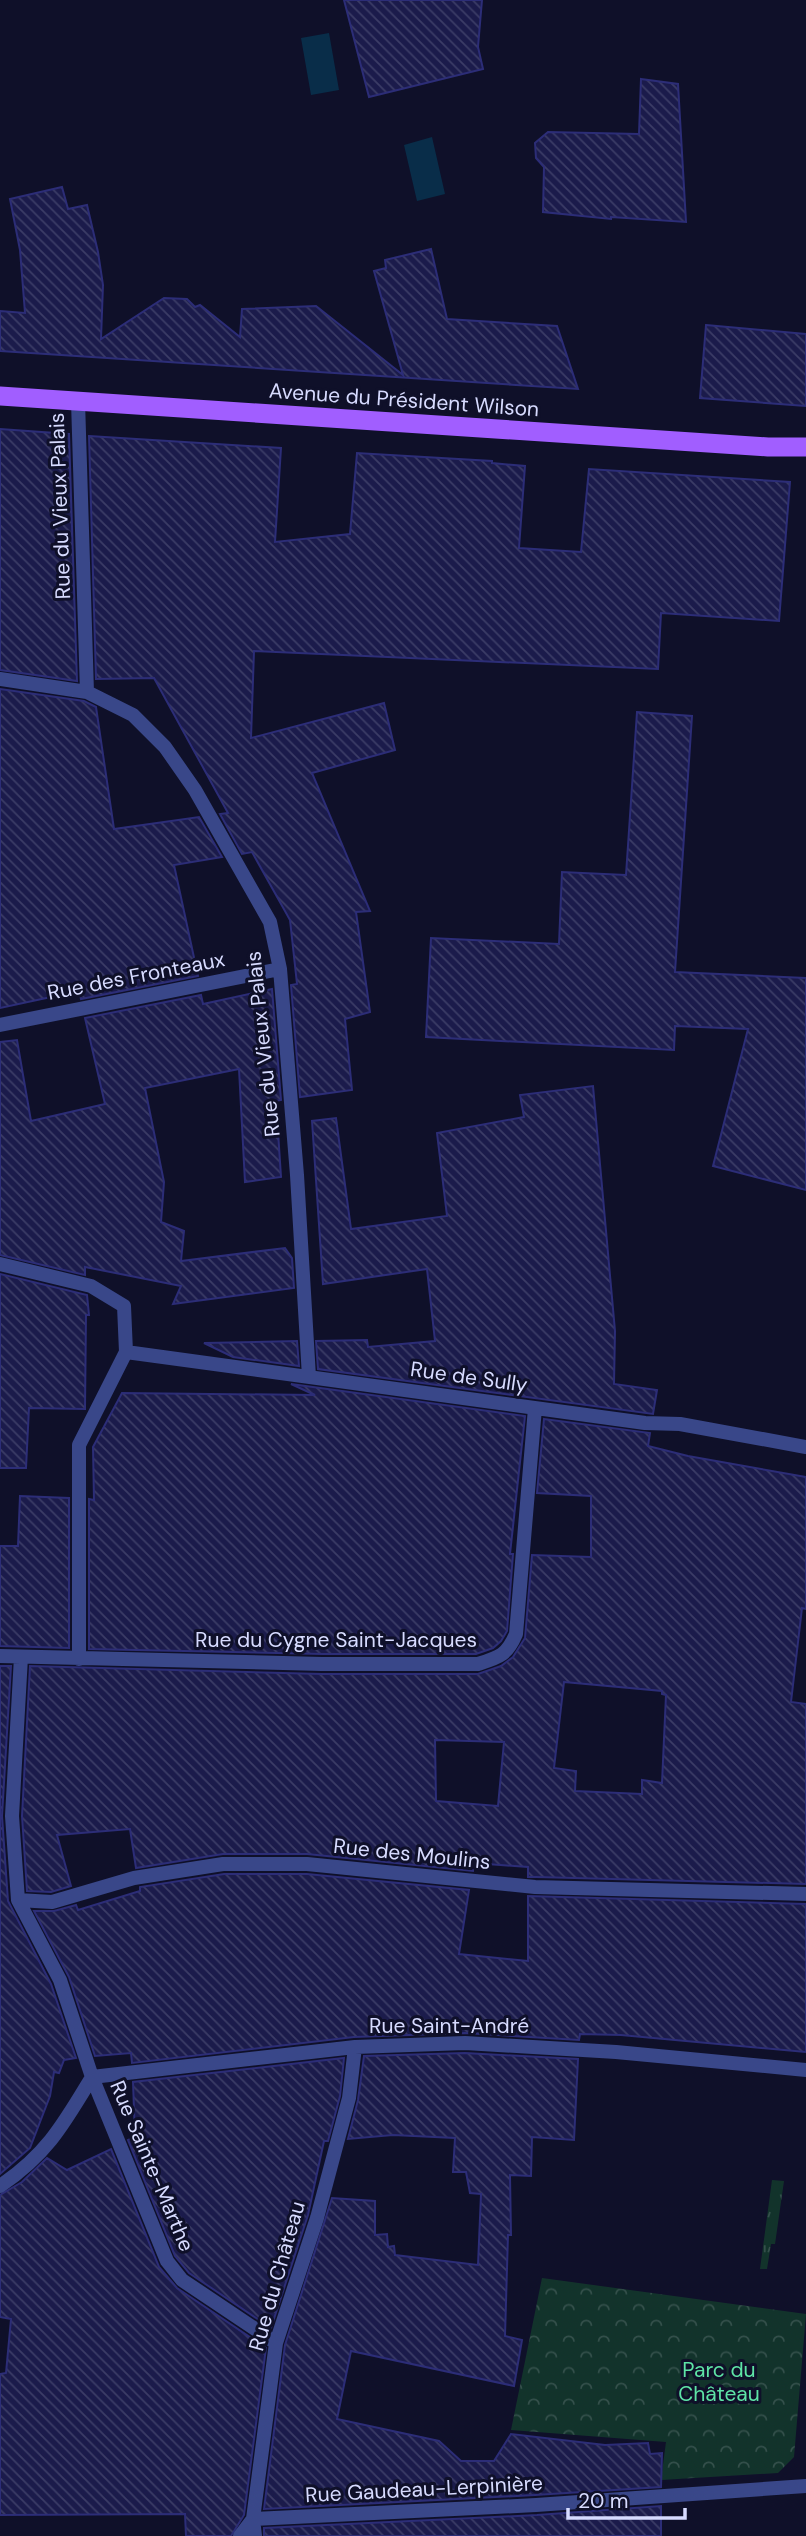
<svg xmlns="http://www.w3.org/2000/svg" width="806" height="2536" viewBox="0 0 806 2536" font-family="'DM Sans',sans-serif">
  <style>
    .grass { fill: url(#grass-tufts) }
    .forest { fill: url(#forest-crowns) }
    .water { fill: #092d49 }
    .building { fill: url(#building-back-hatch); stroke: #2c2d77; stroke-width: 2; fill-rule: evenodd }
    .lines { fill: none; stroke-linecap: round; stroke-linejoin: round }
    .minor { stroke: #394789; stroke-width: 14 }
    .primary { stroke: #a15eff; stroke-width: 19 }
    .labels { text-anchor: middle; stroke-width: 6; stroke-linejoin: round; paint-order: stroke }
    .street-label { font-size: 21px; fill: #d7dbff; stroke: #0f1029 }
    .park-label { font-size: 21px; fill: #5ee4a6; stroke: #0f1029 }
  </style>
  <defs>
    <pattern id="grass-tufts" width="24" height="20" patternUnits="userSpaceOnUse" patternTransform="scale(1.75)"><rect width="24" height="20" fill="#12332b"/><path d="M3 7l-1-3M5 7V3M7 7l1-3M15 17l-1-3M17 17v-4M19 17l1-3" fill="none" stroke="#34504b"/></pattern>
    <pattern id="forest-crowns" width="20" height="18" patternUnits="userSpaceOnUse" patternTransform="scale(1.75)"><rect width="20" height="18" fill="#12332b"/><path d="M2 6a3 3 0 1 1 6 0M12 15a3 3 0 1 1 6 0" fill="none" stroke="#34504b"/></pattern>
    <pattern id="building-back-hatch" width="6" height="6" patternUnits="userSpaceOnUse" patternTransform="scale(1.75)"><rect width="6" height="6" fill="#1b1b4b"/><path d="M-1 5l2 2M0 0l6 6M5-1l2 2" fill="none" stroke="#3b3c66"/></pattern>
  </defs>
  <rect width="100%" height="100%" fill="#0f1029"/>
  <path class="grass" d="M772 2180 784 2181 775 2244H771L767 2269H760Z"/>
  <path class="forest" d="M542 2278 806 2314 794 2457 778 2473 661 2480 666 2442 511 2430Z"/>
  <path class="water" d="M329 33 339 90 311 95 301 38Z
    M432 137 445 194 417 201 404 145Z"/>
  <path class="building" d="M344 0H482L478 47 483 69 369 97Z
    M641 79 678 84 686 222 611 217V219L543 212 544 167 536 158 535 143 548 132 639 134Z
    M62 187 68 209 87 205 98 252 103 285 101 339 164 298 187 299 195 307 200 305 240 337 242 309 316 306 403 375 374 271 386 268 385 260 431 249 447 319 557 326 578 389 0 351V311L25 313 20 250 10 199Z
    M706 325 806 334V406L700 398Z
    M0 429 69 434 77 681 0 670Z
    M89 436 281 448 275 542 350 534 357 453 492 461V463L525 466 519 548 581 552 589 469 790 482 779 621 661 613 658 669 254 651 251 738 384 703 395 750 312 773 370 911 356 912 370 1012 345 1019 352 1090 300 1097 291 985 297 984 290 920 252 852 242 854 220 814 228 813 154 678 96 679Z
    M0 689 84 701 96 707 114 829 199 817 222 857 174 865 198 976 81 999 79 991 0 1008Z
    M637 712 692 716 675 972 806 978V1190L713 1166 748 1029 675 1026 674 1050 426 1037 431 938 559 944 562 872 626 875Z
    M272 989 281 1100 276 1101 281 1177 245 1182 239 1069 145 1088 164 1182 161 1222 184 1231 181 1261 285 1248 292 1258 294 1288 173 1304 181 1286 85 1267V1275L0 1255V1042L17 1040 31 1121 105 1104 85 1018 201 995 203 1004Z
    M593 1086 615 1331 614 1384 657 1390 653 1414 318 1369 316 1341 367 1340 368 1347 435 1341 427 1269 323 1284 312 1121 336 1118 351 1229 447 1216 437 1133 524 1117 520 1095Z
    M0 1274 87 1295 89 1315H86L85 1409 29 1408 26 1468H0Z
    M297 1341 299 1366 233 1357 204 1343Z
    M291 1384 525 1416 510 1554H513L507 1631 501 1641 493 1648 476 1654H322L89 1649V1499L94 1500 93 1447 122 1393 315 1395Z
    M544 1419 650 1433 648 1446 688 1456 806 1477V1609L802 1608 791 1702 806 1704V1884L536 1877H528V1867L474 1863 473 1871 307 1854H223L136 1868 130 1829 57 1835 71 1886 51 1892 27 1891 22 1816 30 1666 322 1674H478L501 1666 513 1657 525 1638 532 1555 591 1557V1496L537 1493ZM564 1682 662 1691V1694L666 1695 662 1783 642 1780V1794L575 1791 576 1771 554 1768ZM435 1740 504 1742 498 1806 436 1801Z
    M20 1496 69 1498V1648L0 1646V1546H18Z
    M0 1666H11L2 1816 8 1901 51 1984 76 2058 64 2060 59 2073 54 2072 50 2096 30 2148 0 2174Z
    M224 1874H307L469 1890 459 1954 528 1961V1896L806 1904V2052L621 2035 580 2034 579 2040 465 2033 354 2037 132 2063 131 2053 95 2056 69 1977 34 1911H54L76 1905 78 1910 140 1891V1887Z
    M465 2053 578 2059 574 2140 532 2137 531 2176 510 2175 511 2235H508L505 2336 522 2340 514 2386 351 2351 337 2419 439 2441 461 2461H494L511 2434 605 2445 648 2443 650 2454 662 2453 661 2487 535 2495 264 2509 285 2345 332 2198 375 2201V2235L387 2234 388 2247 394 2246 395 2255 478 2265 481 2194 470 2193 466 2172H453L455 2138 393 2135 348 2139 358 2100 364 2056Z
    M344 2058 340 2096 328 2141H324L308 2215 271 2328 189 2273 175 2256 128 2140 135 2137 133 2082Z
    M111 2149 159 2267 177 2288 266 2348 244 2515 231 2536H186L185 2514 0 2515V2374L6 2373 11 2319 0 2317V2195L22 2182 47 2158 67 2170Z
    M661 2506V2536H264V2528L537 2515Z"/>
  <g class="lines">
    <path class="minor" d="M78 401 87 692
      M0 679 87 692 133 715 165 747 195 790 270 922 280 969 297 1175 309 1377
      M0 1025 280 969
      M0 1264 91 1286 124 1306 126 1352 79 1445V1659
      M126 1352 645 1423 680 1424 806 1447
      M0 1656 322 1664H478C500 1657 507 1655 516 1634L535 1408
      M21 1657 12 1816 18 1900 60 1980 92 2077 167 2261 182 2280 276 2343
      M18 1900 52 1902 134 1878 223 1864H307L535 1887 806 1894
      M92 2077 355 2047 465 2043 616 2052 806 2070
      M0 2186C47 2154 63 2125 92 2077
      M253 2519 536 2505 806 2486
      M240 2536 253 2519
      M255 2536 253 2519 276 2343 317 2218 349 2098 355 2047"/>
    <path class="primary" d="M0 396 768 447H806"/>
  </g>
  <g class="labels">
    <g class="street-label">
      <text transform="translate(404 400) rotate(4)" y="7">Avenue du Président Wilson</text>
      <text transform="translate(60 506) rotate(-92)" y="7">Rue du Vieux Palais</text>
      <text transform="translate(136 976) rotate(-11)" y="7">Rue des Fronteaux</text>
      <text transform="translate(263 1044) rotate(-96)" y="7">Rue du Vieux Palais</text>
      <text transform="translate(469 1377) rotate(8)" y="7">Rue de Sully</text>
      <text x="336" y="1647">Rue du Cygne Saint-Jacques</text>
      <text transform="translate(412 1854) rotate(6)" y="7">Rue des Moulins</text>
      <text x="449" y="2033">Rue Saint-André</text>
      <text transform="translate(152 2166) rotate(67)" y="7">Rue Sainte-Marthe</text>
      <text transform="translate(277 2276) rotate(-74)" y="7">Rue du Château</text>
      <text transform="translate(424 2489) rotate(-3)" y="7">Rue Gaudeau-Lerpinière</text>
    </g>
    <g class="park-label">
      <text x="719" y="2377">Parc du<tspan x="719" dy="24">Château</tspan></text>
    </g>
  </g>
  <path d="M568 2508v10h117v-10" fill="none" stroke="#d7dbff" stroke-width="3.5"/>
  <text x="578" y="2508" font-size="21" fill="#d7dbff" stroke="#0f1029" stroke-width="5" paint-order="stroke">20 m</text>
</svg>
